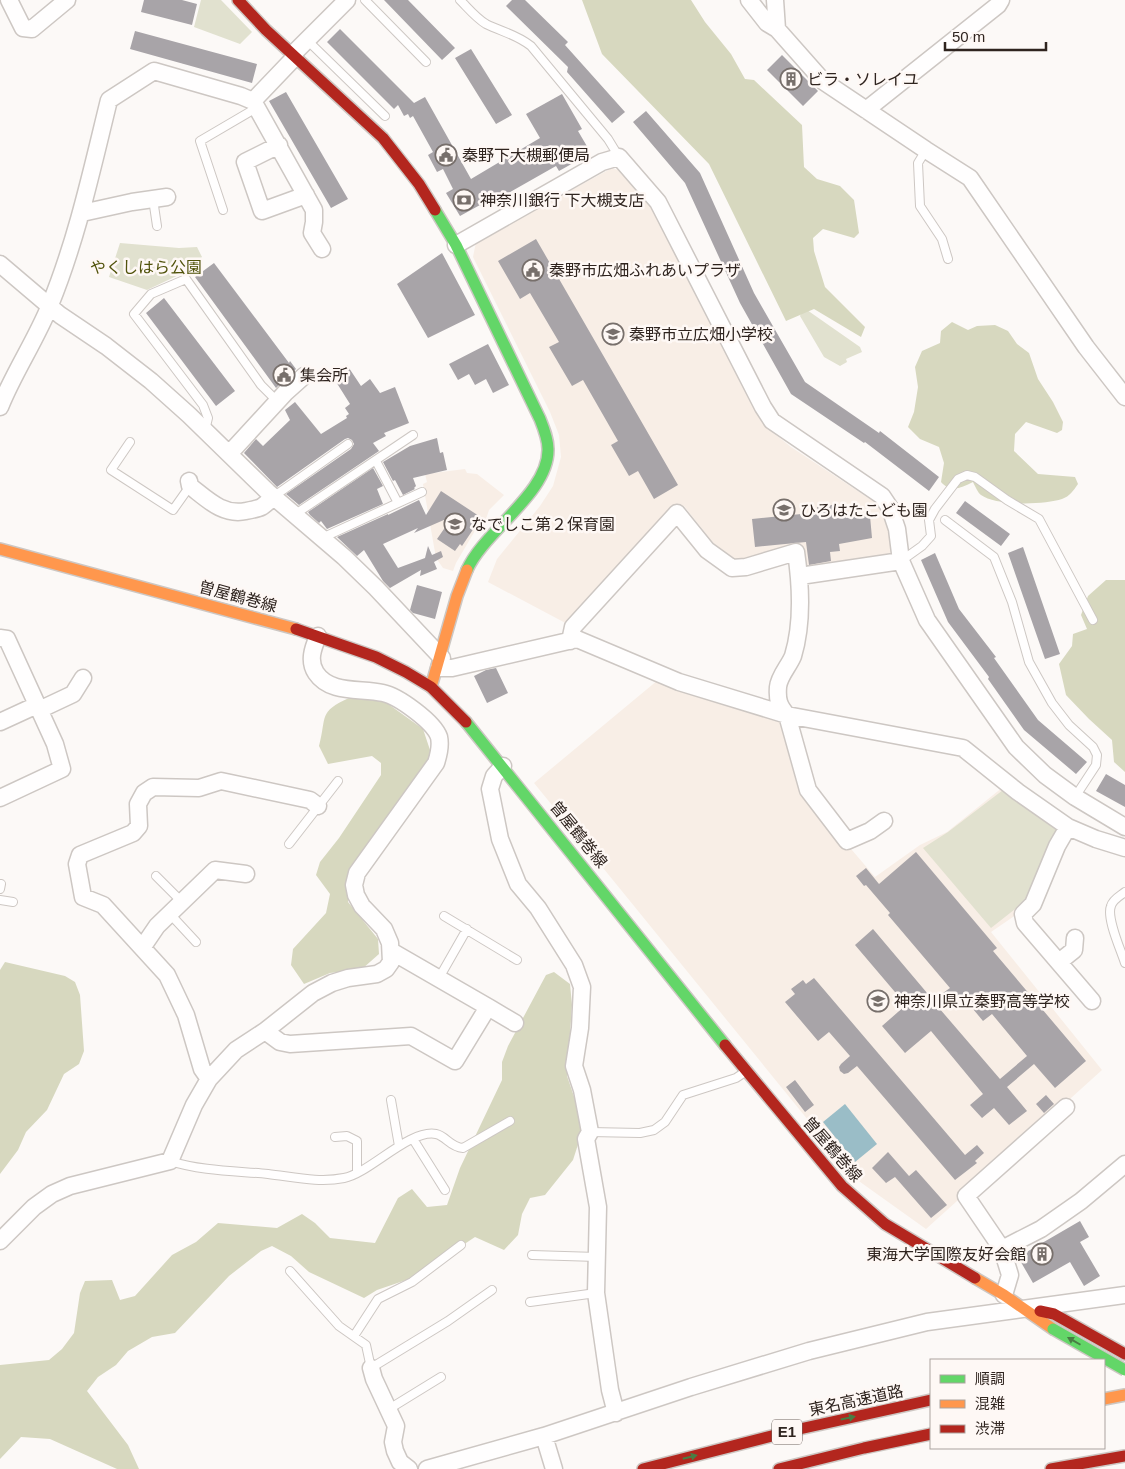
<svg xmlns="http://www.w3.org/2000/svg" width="1125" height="1469" viewBox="0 0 1125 1469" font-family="Helvetica,'Noto Sans JP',sans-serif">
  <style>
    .education { fill: #f8eee6 }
    .green { fill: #e1e1cf }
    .forest { fill: #d7d8bf }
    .water { fill: #9abdc7 }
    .building { fill: #a8a4a8; fill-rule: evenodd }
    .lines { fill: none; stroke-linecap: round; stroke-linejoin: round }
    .lane-casing { stroke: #cdc7c3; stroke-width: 10 }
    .street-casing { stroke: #cdc7c3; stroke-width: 19 }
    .fast-casing { stroke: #cdc7c3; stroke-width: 14 }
    .slow-casing { stroke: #cdc7c3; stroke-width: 14 }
    .jam-casing { stroke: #cdc7c3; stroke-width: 14 }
    .lane { stroke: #fffefe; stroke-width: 8 }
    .street { stroke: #fffefe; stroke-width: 16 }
    .fast { stroke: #63d668; stroke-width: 11 }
    .slow { stroke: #ff974d; stroke-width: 11 }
    .jam { stroke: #b3261e; stroke-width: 11 }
    .fast-bridge-casing { stroke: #cdc7c3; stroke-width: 14; stroke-linecap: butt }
    .fast-bridge { stroke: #63d668; stroke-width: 11 }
    .oneway { fill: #497d44 }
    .labels { text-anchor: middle; stroke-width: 5; stroke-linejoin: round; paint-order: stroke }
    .shield { fill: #fef8f5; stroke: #6d645f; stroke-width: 1 }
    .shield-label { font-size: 15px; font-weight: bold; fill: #2f241f }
    .poi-label { font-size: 16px; fill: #2f241f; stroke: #fef8f5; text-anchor: start }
    .park-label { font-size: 16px; fill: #51530b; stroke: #fef8f5 }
    .street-label { font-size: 16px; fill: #2f241f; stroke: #fef8f5 }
  </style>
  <rect width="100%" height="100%" fill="#fcf9f7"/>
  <path class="education" d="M612 168 621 171 653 205 752 406 766 427 791 447 876 503 884 514 889 529 892 550 888 556 804 570 801 547 748 559H735L714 544 684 506 573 627 488 582 497 559 540 506 553 486 561 457 559 435 550 412 473 257 476 242Z
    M465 469 467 473 477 474 504 495 489 510 486 519 476 529 456 563 453 571 443 568 436 558 423 484 427 482 425 474Z
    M658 680 783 718 805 795 875 877 920 845 947 832 1003 787 1061 829 1020 912 991 932 1102 1070 926 1229 856 1179 534 783Z"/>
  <path class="green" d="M201 0H221L252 32 240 44 194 27Z
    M120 243 179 248 197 247 202 257 185 272 147 290 109 277Z
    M807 310 860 347 862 352 846 359 847 362 840 366 824 357 800 316 802 311Z
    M1003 790 1058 831 1028 899 991 928 923 848 948 832Z"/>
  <path class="forest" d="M582 0H691L705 22 731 54 745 79 754 80 802 125 804 167 817 179 840 186 854 200 859 233 854 238 823 229 813 238 814 251 825 287 865 327 861 337 814 309 786 321 709 164 602 54Z
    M952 322 968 330 977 326 995 325 1008 331 1017 344 1029 353 1038 379 1053 402 1063 422 1062 430 1057 433 1026 422 1015 434 1014 451 1038 474 1075 477 1078 484C1073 491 1070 496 1062 499 1044 505 996 506 981 495 978 493 975 486 973 482 961 488 951 493 941 482L944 463 939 447 920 439 908 427 914 412 918 387 915 367 922 351 940 343 941 331Z
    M1106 580H1125V772L1114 762 1112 740 1089 719 1066 695 1059 664 1072 646 1073 634 1087 629 1081 615 1088 596Z
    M349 698 384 701 423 729 432 756 349 873 348 902 378 939 379 954 362 969 330 973 304 984 291 965 293 949 326 913 330 894 316 875 320 862 339 838 381 775V763L372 756 328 764 319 746C327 716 318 712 349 698Z
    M5 962 65 976 75 982 80 995 84 1051 79 1064 64 1074 47 1110 26 1132 18 1150 0 1174V970Z
    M554 972 570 984 572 1005 567 1076 584 1126 573 1160 545 1195 530 1198 522 1214 518 1235 504 1250 475 1237 415 1277 377 1290 364 1298 309 1272 291 1256 272 1246 261 1251 229 1276 175 1333 152 1337 128 1351 116 1365 98 1377 87 1391 128 1445 139 1469H117L50 1439 21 1437 0 1459V1365L49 1360 62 1349 74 1333 80 1293 85 1281 112 1280 120 1300 135 1296 172 1255 196 1242 218 1223 277 1228 302 1214 315 1223 330 1238 375 1243 398 1198 412 1189 427 1207 447 1205 460 1168 502 1080V1062L508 1046 546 975Z"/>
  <path class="water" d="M845 1104 877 1144 855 1162 823 1122Z"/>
  <path class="building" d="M144 0H182L197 4 192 25 141 12Z
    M384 0H408L455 48 442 60Z
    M512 0H525L568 42 565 45 625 112 612 123 567 72 568 67 506 6Z
    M340 29 414 103 425 97 471 179 540 138 526 114 562 94 582 129 578 131 588 148 581 152 584 157 559 171 556 166 482 208 480 205 460 216 446 193 453 189 443 169 437 172 428 155 433 152 413 116 410 118 408 114 404 116 398 105 394 109 327 42Z
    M135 31 257 64 252 83 130 49Z
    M471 49 512 115 496 124 455 58Z
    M782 55 818 91 803 106 767 70Z
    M286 92 348 199 331 208 269 101Z
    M646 111 700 173 754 293 805 382 879 433 880 431 939 477 929 491 865 442 864 443 791 394 740 303 685 183 633 122Z
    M536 239 678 485 654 499 638 471 629 476 611 445 618 441 583 380 572 386 549 347 559 342 530 293 520 299 498 261Z
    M442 253 475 315 428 338 397 284Z
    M214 263 289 363 290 361 296 369 276 388 195 277Z
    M164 298 235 391 216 406 146 313Z
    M488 344 509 385 493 393 486 379 475 385 469 374 458 380 449 364Z
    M347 365 361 386 370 379 380 393 395 387 409 423 384 433 386 436 373 443 379 451 299 505 286 494 351 449 354 444 352 440 348 438 345 439 277 487 244 453 256 439 263 446 290 420 285 410 295 402 321 434 347 418 346 416 349 414 345 408 350 404 333 377 337 375 336 372Z
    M437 438 440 453 443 452 447 470 413 478 416 486 414 488 415 489 403 495 395 480 393 481 383 462 410 446Z
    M373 468 383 486 377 489 383 504 327 529 321 521 319 523 310 515 308 512Z
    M441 491 479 516 474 528 462 546 460 544 455 551 437 539 453 516 414 533 418 528 383 544 398 568 425 558 428 546 432 555 441 551 443 557 434 562 437 569 420 576 421 570 390 588 383 581 364 550 357 556 337 537 388 514V515L419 500 426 515Z
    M965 501 1010 534 1001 546 956 513Z
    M838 504 847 515 863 513 864 516H870L872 538 839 544 840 551 830 552 831 561 809 565 806 542 755 547 752 519 811 513 818 511 817 507Z
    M1023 547 1060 654 1045 659 1008 553Z
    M935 553 959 609 996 657 994 658 1038 720 1087 762 1076 774 1024 730 988 679 989 677 948 622 921 560Z
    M417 585 442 592 435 619 413 613 410 610Z
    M496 668 508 693 487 703 474 676 486 670Z
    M1106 774 1125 785V807L1096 791Z
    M916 852 997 948 993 951 1086 1061 1055 1088 1034 1064 1007 1087 1027 1111 1009 1125 994 1108 982 1118 970 1105 983 1094 931 1031 905 1053 882 1026 906 1005 855 945 873 929 933 1000 950 988 888 915 890 913 866 885 864 886 856 876 866 868 879 884ZM963 997 983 1021 992 1014 1027 1056 1000 1079 939 1008Z
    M814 978 965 1155 977 1145 984 1153 975 1161 977 1163 955 1180 857 1066 848 1073 844 1074 840 1071 839 1067 841 1064 850 1056 829 1032 818 1041 785 1002 795 994 791 989 803 980 806 984Z
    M795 1080 814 1105 805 1112 786 1087Z
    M1046 1095 1054 1104 1044 1113 1036 1104Z
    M888 1152 909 1176 916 1170 947 1205 931 1218 895 1177 886 1183 872 1168Z
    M1080 1221 1089 1237 1080 1242 1100 1276 1084 1286 1070 1262 1033 1283 1018 1257Z"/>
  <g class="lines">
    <g class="lane-casing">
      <path id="lane" d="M365 0 426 62
        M460 0C468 8 476 18 486 24 502 32 516 34 531 46L608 139 619 157
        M307 40 385 116
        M926 150 918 163 920 206 942 239 948 259
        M153 199 157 226
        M223 210 200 141 258 107
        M205 430 208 418 203 405 134 314 151 294 186 279 261 385 277 401
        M130 442 111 470 173 510 190 486
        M376 461 398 503
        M273 497 348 444
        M294 515 413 435
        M945 520 994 557 1012 602 1029 662 1052 703 1069 725 1093 747 1097 755 1096 765 1075 797
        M322 538 422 492
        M901 561 922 546 931 536 929 520 935 509 958 479 967 475 975 477 1007 500 1039 519 1093 620
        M289 844 338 781
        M156 876 182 902
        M0 889 1 884
        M1125 892C1120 896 1113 899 1111 906 1106 918 1121 950 1125 963
        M0 900 13 902
        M170 914 196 942
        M444 916 517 960
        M439 978 467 929
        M391 1100 399 1146
        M590 1132 640 1133 654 1130 665 1122 683 1095 736 1078 745 1072
        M335 1137 347 1136 357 1141V1172
        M413 1139 445 1190
        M170 1161C201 1171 236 1171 268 1174 294 1177 319 1183 344 1178 370 1173 409 1129 436 1134 446 1136 450 1147 463 1148L510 1121
        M532 1255 597 1257
        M290 1271 339 1326 366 1345 371 1368 448 1321 492 1290
        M530 1302 596 1293
        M354 1336 378 1299 412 1282 461 1245
        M389 1409 441 1377"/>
    </g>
    <g class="street-casing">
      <path id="street" d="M9 0 23 28 32 29 67 0
        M749 0 767 23 777 29 823 81 926 150 970 178 1086 347 1125 397
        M775 0 777 29
        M293 54 347 0
        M295 57 253 101 314 210V222L312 233 322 249
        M866 110 998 5 1001 0
        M279 145 245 162 262 211 306 195
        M82 213 132 202 167 197
        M456 245 602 162 619 157 658 202 763 407 772 421 882 496 890 508 897 529 901 561 927 620 1016 747 1045 775 1075 797 1125 827
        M0 264 60 315 106 346 151 381 189 415 268 492 344 557 376 588 442 658
        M0 407C14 372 36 340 50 305 77 239 92 169 109 100L154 71 241 96 253 101
        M229 454 285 393 304 376
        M189 481 190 486C207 499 223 516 246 511 262 508 262 508 273 497
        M800 576 901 561
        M0 638 7 639 55 744 62 769 0 798
        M570 641 573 627 677 513 707 550 732 568 746 567 796 552C801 586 803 623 793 656 789 666 779 676 778 687 777 700 779 706 787 715L808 790 847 841 870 831 884 821
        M439 668H452L577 639 679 682 787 715 963 748 1018 792 1068 827 1096 839 1125 848
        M39 710 73 694 83 678
        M0 722 37 705
        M503 766 494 776 490 789 500 839 518 884 538 908 574 965 582 987 580 1028 574 1066 582 1090 590 1132 586 1139 598 1207 596 1293 610 1390 616 1413
        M1068 827 1057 846 1033 904 1023 914 1025 923 1092 1001
        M142 948 157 926 215 870 246 874
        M1059 962 1074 950 1075 938
        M488 1007 515 1023
        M265 1031 280 1042 290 1044 411 1036 455 1061 488 1007 391 951
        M209 1079 202 1069 186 1015 167 975 103 905 83 897 77 864 80 855 133 833 139 826 138 804 144 793 153 787 199 788 221 781 310 800 318 806
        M0 1241 34 1207 52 1194 70 1186 170 1161 194 1105 209 1079 236 1050 265 1031 313 993 332 983 348 978 377 974 386 969 391 962 390 943 384 929 362 906 356 895 354 885 357 873 436 763C439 754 441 746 439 737 434 722 398 696 383 693 360 688 330 694 316 673 308 661 313 648 318 636
        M1002 1249 1041 1229 1081 1201 1125 1164
        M1004 1295 1010 1275 1002 1249 966 1196 1066 1107
        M371 1368 374 1379 396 1426 393 1442 395 1451 400 1462 409 1469
        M544 1436 554 1469
        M427 1469 544 1436 691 1387 809 1351 927 1322 1125 1295"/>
    </g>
    <g class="fast-casing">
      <path id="fast" d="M435 210 456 245 540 419C544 429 548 439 548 449 549 493 484 531 467 570
        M466 722 725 1045"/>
    </g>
    <g class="slow-casing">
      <path id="slow" d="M0 549 296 629
        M431 687 457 596 467 570
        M975 1278 1004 1295 1053 1329
        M1104 1399 1125 1395"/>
    </g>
    <g class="jam-casing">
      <path id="jam" d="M238 0 266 30 383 138 419 184 435 210
        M296 629 376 657 406 672 431 687 466 722
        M725 1045 842 1186 885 1224 975 1278
        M1040 1311 1054 1314 1125 1354
        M643 1469 795 1430 931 1400
        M779 1469 864 1448 931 1434
        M1051 1469 1125 1456"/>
    </g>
    <use href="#lane" class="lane"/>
    <use href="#street" class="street"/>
    <use href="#fast" class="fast"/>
    <use href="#slow" class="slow"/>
    <use href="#jam" class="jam"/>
    <g class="fast-bridge-casing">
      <path id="fast-bridge" d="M1053 1329 1125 1370"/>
    </g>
    <use href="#fast-bridge" class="fast-bridge"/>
  </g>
  <defs><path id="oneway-solid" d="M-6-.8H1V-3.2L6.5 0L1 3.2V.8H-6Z" transform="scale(1.25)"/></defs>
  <g class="oneway">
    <use href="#oneway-solid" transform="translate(1074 1341) rotate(-150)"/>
    <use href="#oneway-solid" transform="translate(848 1418) rotate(-12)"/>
    <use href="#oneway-solid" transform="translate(690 1457) rotate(-14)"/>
  </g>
  <defs>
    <g id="building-ring" transform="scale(1.125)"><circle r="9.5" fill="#fef8f5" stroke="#776f6b" stroke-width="1.5"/><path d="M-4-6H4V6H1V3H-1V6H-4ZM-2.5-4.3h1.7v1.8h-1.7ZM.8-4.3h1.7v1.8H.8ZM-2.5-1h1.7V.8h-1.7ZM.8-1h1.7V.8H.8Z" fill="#776f6b"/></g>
    <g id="civic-ring" transform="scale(1.125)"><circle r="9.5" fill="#fef8f5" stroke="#776f6b" stroke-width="1.5"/><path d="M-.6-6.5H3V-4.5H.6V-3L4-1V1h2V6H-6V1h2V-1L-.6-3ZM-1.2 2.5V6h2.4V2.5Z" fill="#776f6b"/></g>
    <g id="bank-ring" transform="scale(1.125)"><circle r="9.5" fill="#fef8f5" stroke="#776f6b" stroke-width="1.5"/><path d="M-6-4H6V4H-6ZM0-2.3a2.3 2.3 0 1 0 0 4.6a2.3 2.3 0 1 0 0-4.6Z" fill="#776f6b"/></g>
    <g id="school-ring" transform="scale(1.125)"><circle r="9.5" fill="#fef8f5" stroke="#776f6b" stroke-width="1.5"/><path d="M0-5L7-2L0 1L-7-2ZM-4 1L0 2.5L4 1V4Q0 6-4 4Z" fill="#776f6b"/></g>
  </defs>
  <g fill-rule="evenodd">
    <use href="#building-ring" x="791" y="79"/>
    <use href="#civic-ring" x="446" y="155"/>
    <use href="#bank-ring" x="464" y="200"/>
    <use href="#civic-ring" x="533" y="270"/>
    <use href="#school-ring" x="613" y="334"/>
    <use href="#civic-ring" x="284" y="375"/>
    <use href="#school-ring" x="784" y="510"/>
    <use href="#school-ring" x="455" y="524"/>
    <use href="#school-ring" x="878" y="1001"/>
    <use href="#building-ring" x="1042" y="1254"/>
  </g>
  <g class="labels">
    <rect class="shield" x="772" y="1419.5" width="30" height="25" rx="4"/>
    <g class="shield-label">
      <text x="787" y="1437">E1</text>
    </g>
    <g class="poi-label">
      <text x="807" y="85">ビラ・ソレイユ</text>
      <text x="462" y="161">秦野下大槻郵便局</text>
      <text x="480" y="206">神奈川銀行 下大槻支店</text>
      <text x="549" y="276">秦野市広畑ふれあいプラザ</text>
      <text x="629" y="340">秦野市立広畑小学校</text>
      <text x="300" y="381">集会所</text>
      <text x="800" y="516">ひろはたこども園</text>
      <text x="471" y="530">なでしこ第２保育園</text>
      <text x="894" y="1007">神奈川県立秦野高等学校</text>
      <text x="1026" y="1260" text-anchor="end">東海大学国際友好会館</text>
    </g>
    <g class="park-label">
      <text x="146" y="273">やくしはら公園</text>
    </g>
    <g class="street-label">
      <text transform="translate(238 596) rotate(15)" y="6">曽屋鶴巻線</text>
      <text transform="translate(579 834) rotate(51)" y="6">曽屋鶴巻線</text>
      <text transform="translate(833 1149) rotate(49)" y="6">曽屋鶴巻線</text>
      <text transform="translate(856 1400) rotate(-12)" y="6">東名高速道路</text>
    </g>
  </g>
  <rect x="930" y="1359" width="175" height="90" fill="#fef8f5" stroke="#aba39f"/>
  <rect x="940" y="1375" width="25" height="8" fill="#63d668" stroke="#aba39f"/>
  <text x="975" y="1384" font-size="15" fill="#2f241f">順調</text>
  <rect x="940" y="1400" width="25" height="8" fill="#ff974d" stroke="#aba39f"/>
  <text x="975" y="1409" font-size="15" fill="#2f241f">混雑</text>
  <rect x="940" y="1425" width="25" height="8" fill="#b3261e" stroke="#aba39f"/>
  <text x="975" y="1434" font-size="15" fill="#2f241f">渋滞</text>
  <path d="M945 42v8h101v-8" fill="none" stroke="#2f241f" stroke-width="2.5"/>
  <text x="952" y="42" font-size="15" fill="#2f241f" stroke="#fef8f5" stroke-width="4" paint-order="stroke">50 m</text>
</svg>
